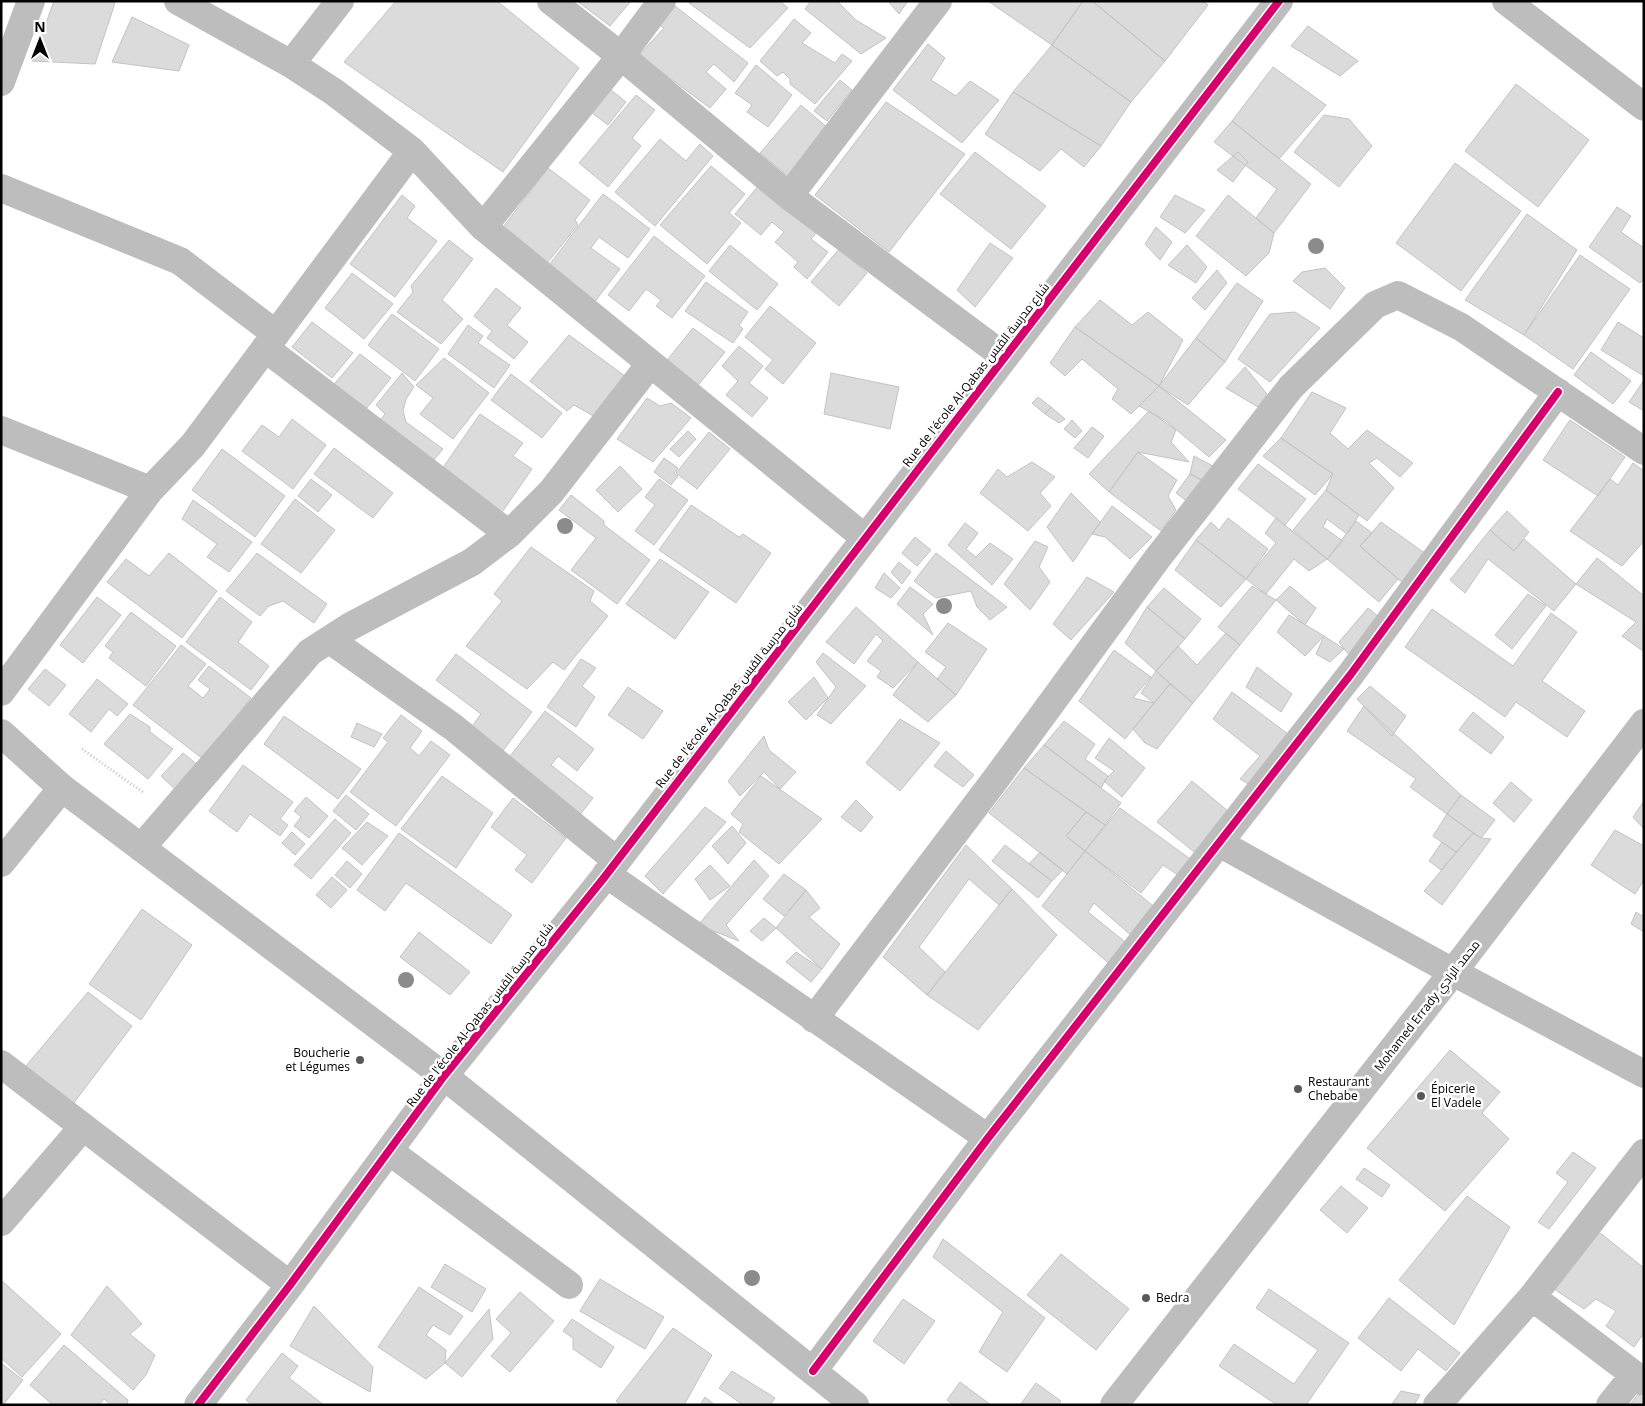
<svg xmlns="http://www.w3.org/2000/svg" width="1645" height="1406" viewBox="0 0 1645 1406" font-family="'Open Sans',Cairo,sans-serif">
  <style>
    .building { fill: #dbdbdb; stroke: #c3c3c3 }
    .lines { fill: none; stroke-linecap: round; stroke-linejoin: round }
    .path { stroke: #c2c2c2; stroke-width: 3; stroke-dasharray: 1 2.5; stroke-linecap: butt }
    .minor { stroke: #bdbdbd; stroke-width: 28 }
    .tertiary { stroke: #bdbdbd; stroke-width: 28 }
    .cycleway-casing { stroke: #fff; stroke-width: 11 }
    .cycleway { stroke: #d6006c; stroke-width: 8 }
    .tree { fill: #8b8b8b }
    .poi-dot { fill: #595959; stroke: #fff; stroke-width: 2 }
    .labels { text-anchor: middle; stroke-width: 5; stroke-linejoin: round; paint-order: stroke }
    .street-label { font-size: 12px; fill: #000; stroke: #fff }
    .poi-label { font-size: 12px; fill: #000; stroke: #fff; text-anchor: start }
  </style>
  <rect width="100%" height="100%" fill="#fff"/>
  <path class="building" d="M54 1H111L115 3 95 64 32 61Z
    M396 1H497L579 68 503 172 344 62Z
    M577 1H631L610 26Z
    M691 1H780L788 8 750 48 689 3Z
    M811 1H837L856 20 886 38 861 54 805 9Z
    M888 1H908L899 14Z
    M988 1H1083L1052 45Z
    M1083 1H1092L1165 61 1131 102 1052 45Z
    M1092 1H1203L1208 5 1165 61Z
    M675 6 748 63 734 82 714 64 706 72 726 89 710 108 639 55 664 28 658 24Z
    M132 17 189 45 179 71 112 62Z
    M794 19 811 33 802 43 835 63 842 54 852 61 815 104 790 84V79L783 72 777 76 760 61Z
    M1308 26 1358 61 1340 76 1291 46Z
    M928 44 945 58 931 80 956 96 970 81 999 100 962 143 893 90Z
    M1052 45 1131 102 1101 146 1013 92Z
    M756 65 792 95 768 127 747 112 752 105 735 93Z
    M1273 67 1326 105 1279 159 1232 121Z
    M840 80 852 90 827 121 814 111Z
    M1516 84 1589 140 1538 207 1465 151Z
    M610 89 626 102 608 125 592 113Z
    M1013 92 1101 146 1084 167 1061 149 1040 171 985 134Z
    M636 95 655 110 632 138 641 146 608 187 579 163Z
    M886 102 965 154 889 252 815 195Z
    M801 105 829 129 788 176 760 153Z
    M1324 115 1349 119 1372 146 1339 187 1294 152Z
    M1232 121 1311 184 1274 233 1256 218 1277 189 1214 142Z
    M660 139 686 161 700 144 713 156 655 226 615 192Z
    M975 152 1046 206 1011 249 940 194Z
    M1238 152 1248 162 1233 182 1217 170Z
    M1455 163 1521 211 1461 291 1396 243Z
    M711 166 745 194 729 213 741 223 707 264 660 225Z
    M548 168 590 200 575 220 578 225 543 268 497 235Z
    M759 185 817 232 811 239 828 252 807 279 794 267 798 262 775 242 784 232 772 222 761 235 735 214Z
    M603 194 650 229 628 258 599 237 591 248 620 269 593 304 546 269Z
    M402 195 415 206 407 218 437 241 395 297 350 264Z
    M1175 195 1205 210 1185 233 1160 217Z
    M1228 195 1274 233 1269 253 1246 276 1196 236Z
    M1617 207 1631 216 1621 232 1644 248V279L1640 283 1589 247Z
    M1527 214 1577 250 1524 335 1465 300Z
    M1156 227 1172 242 1160 260 1145 244Z
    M654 236 705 276 672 318 656 306 661 300 646 289 629 311 608 295Z
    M449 240 473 259 442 300 463 319 441 344 397 312 413 292 411 286Z
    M990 243 1013 258 975 307 957 290Z
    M730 245 778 284 757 310 709 271Z
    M1187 245 1207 267 1196 283 1168 265Z
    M839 249 867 273 839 306 811 282Z
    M1580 255 1630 289 1573 369 1524 335Z
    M1325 268 1345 288 1330 309 1293 281 1302 272Z
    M1217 270 1227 283 1205 310 1192 298Z
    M352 273 393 304 364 339 325 308Z
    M706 282 748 312 739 325 743 329 733 343 685 311Z
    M1237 283 1263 301 1225 362 1196 338Z
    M496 288 521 308 507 325 528 342 514 359 487 338 492 331 474 316Z
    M1100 300 1132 325 1148 312 1183 340 1159 386 1075 327Z
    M770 306 816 343 783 384 765 369 773 360 745 337Z
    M1295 312 1320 328 1270 382 1238 359 1270 314Z
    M392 314 439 349 415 381 368 345Z
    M312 322 353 353 332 378 292 347Z
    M1618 322 1644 338V376L1601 350Z
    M468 325 483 336 478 343 510 365 494 388 448 354Z
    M1075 327 1159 386 1131 414 1112 399 1118 389 1082 359 1065 376 1050 363Z
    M693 328 725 352 695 389 668 359Z
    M569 335 625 376 595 417 574 405 567 411 530 381Z
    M1196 338 1225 362 1188 405 1159 386Z
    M739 346 763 366 749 383 768 398 752 417 726 395 738 381 722 366Z
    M1591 352 1631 381 1613 404 1574 375Z
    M360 354 391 378 362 414 330 389Z
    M444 358 489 393 453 439 420 414 433 398 416 385Z
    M1245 367 1267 394 1258 407 1226 388Z
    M402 373 414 387 406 399 403 411 406 422 443 449 428 467 376 426 385 414 376 405Z
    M831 373 899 387 890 429 824 414Z
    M511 374 562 413 542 438 491 400Z
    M1644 380V411L1629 402Z
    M1159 386 1226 440 1209 457 1166 421 1139 406Z
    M1312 392 1346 408 1330 433 1348 449 1367 430 1413 463 1400 477 1377 458 1369 463 1394 488 1367 521 1326 490 1333 474 1281 438Z
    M1038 397 1051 407 1045 414 1032 403Z
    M647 398 660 406 671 403 691 418 653 462 617 439Z
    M1051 407 1065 419 1059 423 1045 414Z
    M1149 411 1176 430 1171 442 1189 462 1138 452 1109 492 1089 474Z
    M480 414 523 443 513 456 532 469 498 518 442 469Z
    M292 419 326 445 293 489 242 451 262 425 279 437Z
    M1072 420 1082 431 1075 438 1064 429Z
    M1570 420 1625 457 1598 496 1543 460Z
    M1092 427 1104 436 1088 458 1074 448Z
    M688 431 696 439 679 457 670 449Z
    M709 432 730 449 697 489 676 473Z
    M1281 438 1333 474 1315 495 1263 456Z
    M334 448 393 493 373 518 314 474Z
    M222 449 285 496 255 537 192 490Z
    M1138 452 1177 480 1168 496 1176 510 1161 531 1109 492Z
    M1194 456 1213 466 1202 480 1190 474Z
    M664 458 678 468 674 474 678 476 671 485 654 472Z
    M1032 462 1055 477 1040 493 1051 506 1028 531 980 493 998 469 1007 477Z
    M1633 463 1644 471V541L1622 566 1570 531 1610 479 1618 485Z
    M1258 464 1306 499 1285 525 1238 489Z
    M620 466 642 489 618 512 596 490Z
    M1190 474 1202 480 1188 502 1176 493Z
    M311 479 332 495 318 512 298 496Z
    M659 479 688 500 654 545 635 531 655 505 645 497Z
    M1326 490 1359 515 1347 534 1327 519 1323 527 1343 541 1327 559 1293 530Z
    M1071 493 1100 522 1073 562 1047 527Z
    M571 495 604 521V525L650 560 617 604 571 570 596 538 559 510Z
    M295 499 335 530 301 573 261 544Z
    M193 500 252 542 229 572 207 557 217 544 182 519Z
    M691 505 739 537 743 534 771 553 736 603 659 550Z
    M1112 506 1152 537 1130 559 1105 537 1092 534Z
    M1507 511 1529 532 1514 551 1490 530Z
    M1228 518 1268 549 1246 579 1196 540 1211 522 1219 530Z
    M1276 518 1327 559 1309 571 1294 559 1266 594 1246 579 1276 543 1265 533Z
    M1356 521 1372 533 1360 546 1398 579 1379 602 1327 559Z
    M1381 522 1429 556 1405 585 1360 546Z
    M965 523 978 533 966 549 976 557 990 543 1013 559 992 585 948 545Z
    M1490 530 1514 551 1524 539 1576 584 1554 611 1488 559 1465 593 1450 580Z
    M915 537 931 550 917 566 902 553Z
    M1196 540 1246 579 1221 607 1175 570Z
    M1035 541 1048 547 1039 567 1050 582 1030 610 1004 584Z
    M531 547 594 591 590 601 608 616 564 670 553 662 527 689 466 646 502 601 494 594Z
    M169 553 217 591 182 638 107 582 126 559 149 576Z
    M257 553 327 604 314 623 283 601 269 606 260 616 226 591Z
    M936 553 1007 607 990 620 977 607 971 591 936 598 914 581Z
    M1597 558 1644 596 1643 651 1622 636 1636 622 1576 584Z
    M660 559 709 592 675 639 626 604Z
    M899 562 911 572 902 584 891 572Z
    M884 573 900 588 891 598 875 588Z
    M1087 577 1114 592 1071 640 1053 624Z
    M1252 586 1276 600 1240 645 1218 627Z
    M1290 586 1316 608 1305 625 1276 600Z
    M910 587 933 604 923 614 933 635 897 604Z
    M1164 588 1201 619 1185 639 1147 607Z
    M1528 594 1546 606 1512 649 1495 635Z
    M97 597 121 615 83 663 60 645Z
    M220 597 252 622 238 642 269 666 251 690 186 642Z
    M856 607 918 662 893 688 877 677 881 671 867 661 883 641 876 634 854 664 826 642Z
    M1147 607 1185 639 1156 671 1125 643Z
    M1368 608 1379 617 1349 655 1339 642Z
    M1432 609 1513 666 1551 613 1577 632 1542 681 1585 711 1567 737 1516 702 1505 717 1405 647Z
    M131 612 176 646 146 686 109 658 113 652 105 646Z
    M1289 615 1324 636 1305 656 1277 632Z
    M948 623 987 649 956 695 937 679 946 667 925 652Z
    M1226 633 1240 645 1193 703 1156 671 1178 646 1197 665Z
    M1324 636 1344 649 1330 662 1316 654Z
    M181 645 206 664 188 686 203 698 210 689 198 680 209 666 251 698 203 759 133 705Z
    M1114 650 1151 677 1133 698 1154 703 1125 739 1079 701Z
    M823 653 866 686 831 724 817 715 836 687 816 662Z
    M456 654 532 712 499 756 467 733 481 714 436 680Z
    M581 659 596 668 582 686 595 697 576 727 547 707Z
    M918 662 956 695 928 722 893 695Z
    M1257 667 1292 694 1281 712 1246 687Z
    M45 669 66 685 49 706 28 689Z
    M1156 671 1170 684 1154 703 1141 693Z
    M814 677 828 698 806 720 788 702Z
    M97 679 128 704 117 716 109 709 91 732 69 714Z
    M1170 684 1193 703 1157 749 1145 743 1133 729Z
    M1370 686 1406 716 1392 736 1357 699Z
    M628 687 663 711 643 739 608 715Z
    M1232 692 1288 734 1250 785 1240 779 1260 756 1213 719Z
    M1364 706 1461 795 1447 814 1410 787 1416 779 1347 731Z
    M545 711 594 749 577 771 558 756 551 765 593 798 579 816 507 760Z
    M1473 712 1504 737 1491 754 1459 730Z
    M130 714 150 727V732L173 749 148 779 104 744Z
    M401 715 422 731 410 748 419 756 431 741 450 755 396 826 350 792 388 742 383 738Z
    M284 716 361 769 338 799 264 744Z
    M900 719 940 743 900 791 866 763Z
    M1064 721 1095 744 1085 759 1108 776 1101 788 1044 745Z
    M357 723 382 734 374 747 351 737Z
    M764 736 769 750 796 772 780 789 764 772 740 796 728 781Z
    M1109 738 1145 768 1122 797 1104 781 1114 771 1095 758Z
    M1044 745 1121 803 1105 825 1024 768Z
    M946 751 974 775 963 787 934 766Z
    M183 753 199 766 178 792 161 776Z
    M243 765 293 802 280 819 288 825 280 836 250 814 237 832 209 811Z
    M1024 768 1086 812 1066 836 1085 851 1067 874 989 813Z
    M442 776 493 813 456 868 401 829Z
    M761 776 822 819 779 864 739 832 743 824 731 814Z
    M1192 781 1228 811 1198 855 1157 822Z
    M1511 782 1532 800 1514 822 1493 803Z
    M346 795 369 814 356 830 333 811Z
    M1461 795 1495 820 1481 838 1447 814Z
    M306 797 328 816 309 838 294 826 301 817 294 811Z
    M513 798 566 838 532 883 515 870 527 855 491 827Z
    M856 800 873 817 861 832 841 817Z
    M1644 801V829L1633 817Z
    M705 807 726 822 663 894 645 876Z
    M1120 808 1193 861 1181 877 1163 865 1141 893 1085 851Z
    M1086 812 1105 825 1085 851 1066 836Z
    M1447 814 1473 833 1456 852 1433 836Z
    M335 819 351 833 311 879 294 865Z
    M367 822 388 836 362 865 342 848Z
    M732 826 746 843 728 864 712 846Z
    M1615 830 1644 846V880L1635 894 1591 865Z
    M292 832 305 844 295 855 282 843Z
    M399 833 512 915 491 944 406 883 385 911 357 890Z
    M1473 833 1481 838 1491 839 1442 905 1424 891Z
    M1442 842 1456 852 1441 870 1429 861Z
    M966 845 1012 889 999 905 969 879 919 947 945 972 927 995 883 957Z
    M1005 845 1052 881 1038 898 992 861Z
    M1085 851 1156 908 1133 937 1094 903 1088 912 1129 945 1112 966 1042 906Z
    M1040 852 1063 870 1052 881 1029 864Z
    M754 860 769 876 726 925 739 941 698 925Z
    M347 861 362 874 350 888 335 875Z
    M710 865 730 886 710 900 695 879Z
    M784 874 806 890 784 916 763 899Z
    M332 877 347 890 331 908 316 895Z
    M1012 889 1057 935 978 1030 927 995Z
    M806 890 820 908 809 917 840 944 822 969 776 928Z
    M142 909 192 945 141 1020 89 984Z
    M1636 912 1644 917V932L1631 924Z
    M764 918 776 928 762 941 750 931Z
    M419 932 470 972 450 995 400 957Z
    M796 952 822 969 811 982 786 962Z
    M88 992 132 1026 73 1104 25 1067Z
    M1450 1050 1500 1092 1482 1113 1509 1139 1445 1211 1367 1148Z
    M1573 1152 1596 1168 1549 1229 1538 1222 1568 1182 1556 1173Z
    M1364 1168 1390 1185 1382 1197 1356 1179Z
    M1341 1186 1368 1208 1347 1233 1320 1210Z
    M1467 1196 1510 1227 1454 1325 1399 1280Z
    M1599 1232 1644 1268V1333L1634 1347 1606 1326 1616 1311 1596 1299 1584 1309 1554 1289Z
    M943 1239 1045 1318 1007 1372 979 1352 1003 1312 933 1257Z
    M1061 1254 1129 1309 1096 1350 1027 1295Z
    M445 1264 486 1289 472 1312 431 1287Z
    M600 1279 664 1317 645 1349 580 1311Z
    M1 1280 61 1334 22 1377 1 1358Z
    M107 1286 142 1324 130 1334 155 1355 146 1375 133 1390 71 1335Z
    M419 1287 463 1316 450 1335 433 1325 426 1335 446 1350 445 1363 426 1379 378 1347Z
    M1269 1289 1349 1343 1306 1405H1277L1219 1366 1234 1344 1294 1384 1318 1350 1256 1308Z
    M520 1292 554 1321 510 1372 491 1356 511 1333 496 1319Z
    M1389 1298 1460 1353 1446 1371 1418 1349 1401 1371 1358 1338Z
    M903 1299 935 1321 904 1364 873 1341Z
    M314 1306 373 1367 370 1392 290 1346Z
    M489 1309 493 1339 462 1377 445 1363Z
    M572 1319 614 1347 601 1368 573 1349V1338L563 1331Z
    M673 1328 712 1355 684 1405H620L616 1401Z
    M64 1345 128 1400 127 1405H111L104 1399 99 1405H53L30 1385Z
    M282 1353 298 1366 289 1378 324 1405H252L246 1400Z
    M1 1363 23 1380 3 1405H1Z
    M732 1371 775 1398 770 1405H743L719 1388Z
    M960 1382 991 1405H954L947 1400Z
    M1036 1383 1061 1401 1058 1405H1020Z
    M1401 1391 1420 1395 1414 1405 1392 1404Z
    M1638 1394 1644 1399V1405H1630Z
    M705 1397 715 1405H700Z"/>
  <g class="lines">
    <path class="path" d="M82 749 144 793"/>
    <path class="minor" d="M178 1 291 64 334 92 412 151 483 227 865 538
      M551 1 621 56 789 196 1005 357
      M1506 1 1644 107
      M291 64 340 1
      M1 82 31 1
      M1 188 180 261 276 334
      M789 196 938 1
      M483 227 621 56 662 1
      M265 348 509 534
      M1 430 150 490
      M330 640 453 727 617 861
      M1 692 150 490 193 445 412 151
      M1 733 62 788 444 1076 855 1405
      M1219 843 1453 972 1644 1074
      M141 848 310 652 349 627 472 562 509 534 551 492 650 364
      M1 863 62 788
      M606 874 988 1138
      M814 1019 995 780 1157 559 1291 387 1375 305 1398 295 1461 327 1644 451
      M1 1064 290 1285
      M389 1151 569 1285
      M1 1222 83 1127
      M1532 1297 1644 1382
      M813 1371 988 1138 1351 674 1558 392
      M198 1405 290 1285 444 1076 603 879 1279 1
      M1437 1405 1532 1297 1644 1153
      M1610 1405 1634 1375"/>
    <path class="tertiary" d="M1114 1405 1453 972 1644 723"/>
    <g class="cycleway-casing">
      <path id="cycleway" d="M813 1371 988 1138 1351 674 1558 392
        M198 1405 290 1285 444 1076 603 879 1279 1"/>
    </g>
    <use href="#cycleway" class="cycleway"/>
  </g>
  <g class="tree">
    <circle cx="1316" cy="246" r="8"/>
    <circle cx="565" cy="526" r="8"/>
    <circle cx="944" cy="606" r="8"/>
    <circle cx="406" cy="980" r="8"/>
    <circle cx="752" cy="1278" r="8"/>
  </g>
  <g class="poi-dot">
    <circle cx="360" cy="1060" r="5"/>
    <circle cx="1298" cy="1089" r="5"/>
    <circle cx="1421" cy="1096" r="5"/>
    <circle cx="1146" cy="1298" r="5"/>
  </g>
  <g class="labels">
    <g class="street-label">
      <text transform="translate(976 375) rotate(-52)" y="4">Rue de l'école Al-Qabas شارع مدرسة القبس</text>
      <text transform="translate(729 696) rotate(-52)" y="4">Rue de l'école Al-Qabas شارع مدرسة القبس</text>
      <text transform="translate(1427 1006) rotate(-52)" y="4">Mohamed Errady محمد الرادي</text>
      <text transform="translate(480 1015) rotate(-52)" y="4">Rue de l'école Al-Qabas شارع مدرسة القبس</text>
    </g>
    <g class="poi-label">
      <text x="350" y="1057" text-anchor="end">Boucherie<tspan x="350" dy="14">et Légumes</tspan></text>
      <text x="1308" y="1086">Restaurant<tspan x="1308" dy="14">Chebabe</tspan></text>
      <text x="1431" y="1093">Épicerie<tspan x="1431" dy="14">El Vadele</tspan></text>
      <text x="1156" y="1302">Bedra</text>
    </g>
  </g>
  <rect width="1645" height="1406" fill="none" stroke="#000000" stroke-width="5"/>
  <g transform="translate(40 40)" stroke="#ffffff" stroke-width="4" paint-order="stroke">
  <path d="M0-4L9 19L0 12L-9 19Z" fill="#000000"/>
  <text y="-8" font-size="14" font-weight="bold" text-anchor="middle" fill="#000000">N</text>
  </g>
</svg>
